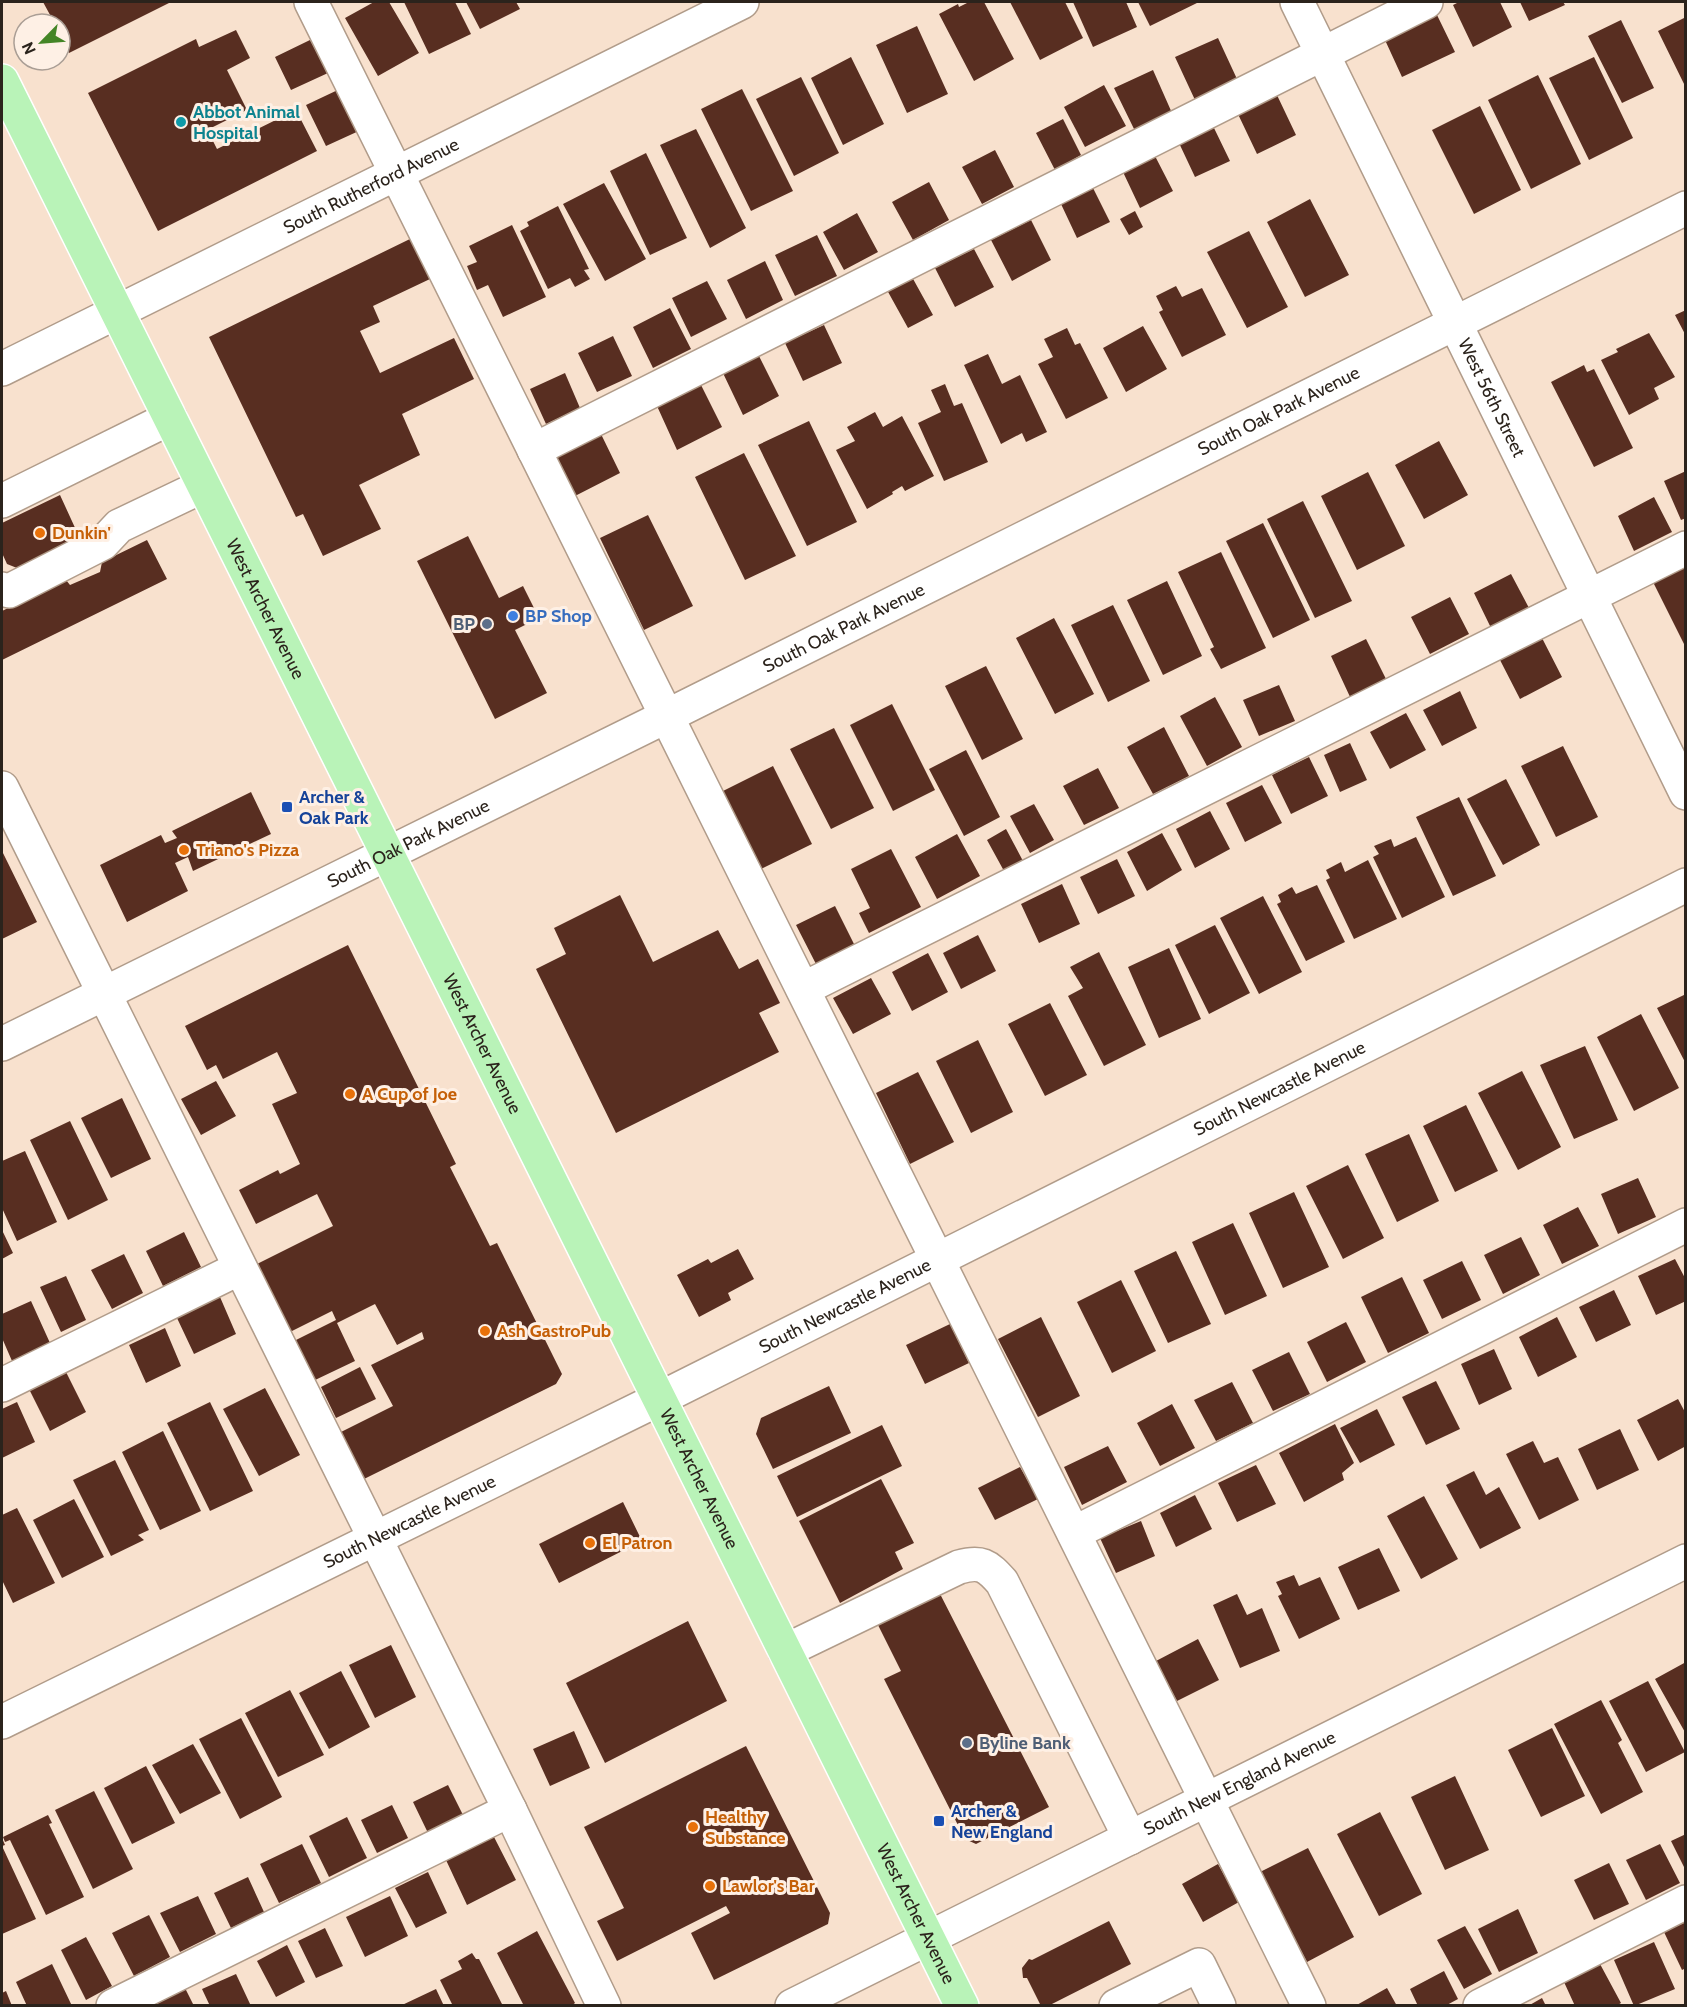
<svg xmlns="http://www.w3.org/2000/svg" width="1687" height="2007" viewBox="0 0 1687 2007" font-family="Cabin,sans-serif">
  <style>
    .building { fill: #582e21 }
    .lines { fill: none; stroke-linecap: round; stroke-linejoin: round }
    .minor-casing { stroke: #b19c8a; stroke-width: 36 }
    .major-casing { stroke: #fff; stroke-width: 36 }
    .minor { stroke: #fff; stroke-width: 33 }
    .major { stroke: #b9f3b8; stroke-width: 33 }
    .culture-dot { fill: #0f9aa8; stroke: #fef0e5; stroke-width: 2 }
    .food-dot { fill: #e8710a; stroke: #fef0e5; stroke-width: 2 }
    .shop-dot { fill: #3f7fe0; stroke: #fef0e5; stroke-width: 2 }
    .service-dot { fill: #5c6f8a; stroke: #fef0e5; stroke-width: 2 }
    .transit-dot { fill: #1a4fb4; stroke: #fef0e5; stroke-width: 2 }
    .labels { text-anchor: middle; stroke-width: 6; stroke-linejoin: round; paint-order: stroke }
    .culture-label { font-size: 18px; font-weight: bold; fill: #0d838f; stroke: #fef0e5; text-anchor: start }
    .street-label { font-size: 18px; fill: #2b231c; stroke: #fef0e5 }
    .food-label { font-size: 18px; font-weight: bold; fill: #c56008; stroke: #fef0e5; text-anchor: start }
    .shop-label { font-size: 18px; font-weight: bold; fill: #366cbe; stroke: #fef0e5; text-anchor: start }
    .service-label { font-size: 18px; font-weight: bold; fill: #4e5e75; stroke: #fef0e5; text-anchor: end }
    .transit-label { font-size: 18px; font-weight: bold; fill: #164399; stroke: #fef0e5; text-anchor: start }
  </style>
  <rect width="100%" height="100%" fill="#f8e1ce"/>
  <path class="building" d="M43 2H171L69 53 60 35V24H55Z
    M374 2H389L419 53 378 76 345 18Z
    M404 2H455L471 34 429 54Z
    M466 2H516L520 9 480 29Z
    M969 2H984L1014 59 974 81 939 14 958 4 959 7Z
    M1010 2H1065L1083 38 1040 60Z
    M1073 2H1126L1137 27 1093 47Z
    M1138 2H1199L1150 26Z
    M1459 2H1500L1512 27 1473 47 1453 5Z
    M1520 2H1563L1565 5 1529 21Z
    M1437 15 1455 52 1402 77 1385 40Z
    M1686 17V88L1658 31Z
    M1621 20 1654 88 1622 103 1588 36Z
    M917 26 948 94 907 113 876 45Z
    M236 30 250 58 227 70 247 110 199 134 202 139 210 135 217 149 296 110 317 151 158 231 88 93 196 39 199 47Z
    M1218 38 1237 79 1195 100 1175 57Z
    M310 40 328 73 291 90 275 57Z
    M851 57 884 124 843 145 811 78Z
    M1594 57 1633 138 1589 160 1549 78Z
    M1153 70 1172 113 1135 131 1114 88Z
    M1538 75 1581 164 1531 189 1488 100Z
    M801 77 839 153 794 176 756 99Z
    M1104 85 1126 126 1085 147 1064 107Z
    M342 88 361 130 326 146 306 105Z
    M742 89 793 191 751 211 701 109Z
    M1276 93 1296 135 1257 154 1237 112Z
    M1480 106 1521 190 1474 214 1432 130Z
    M1063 119 1081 155 1055 170 1036 133Z
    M1214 128 1230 161 1195 177 1179 143Z
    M696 129 746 228 710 248 660 145Z
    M995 150 1014 187 982 204 962 167Z
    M646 153 687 238 650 255 610 171Z
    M1155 156 1173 191 1140 208 1123 172Z
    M929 182 949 220 913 240 892 202Z
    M604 183 646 259 605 281 563 204Z
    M1093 188 1110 222 1077 238 1061 204Z
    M1310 199 1349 275 1305 297 1267 222Z
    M558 206 589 269 584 270 590 279 575 287 570 278 548 289 520 231 529 226 527 222Z
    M1135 211 1143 227 1129 235 1120 219Z
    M857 213 878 252 844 270 823 232Z
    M1031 220 1051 260 1012 281 991 240Z
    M512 225 546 297 503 317 488 285 477 290 467 266 477 262 469 246Z
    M1249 231 1288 307 1247 328 1207 252Z
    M817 235 837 276 795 296 775 255Z
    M412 238 430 279 373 306 380 322 360 331 380 373 454 338 474 379 402 414 420 455 359 485 381 529 323 556 303 514 296 517 209 337Z
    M974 249 994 287 955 307 935 268Z
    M765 261 783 300 746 319 727 280Z
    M912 277 933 315 908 328 887 290Z
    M707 281 727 319 691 337 672 298Z
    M1176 286 1182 297 1202 288 1226 335 1182 357 1159 312 1163 310 1156 296Z
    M670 308 691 349 653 368 633 327Z
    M1686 310V336L1675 315Z
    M824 325 842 363 803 381 785 343Z
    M1143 326 1167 369 1126 392 1103 348Z
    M1067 328 1075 345 1080 343 1108 398 1066 419 1038 364 1053 357 1044 339Z
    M1649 333 1675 377 1654 388 1659 399 1629 415 1601 360 1618 352 1616 349Z
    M613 336 632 376 597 392 578 353Z
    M758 354 779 396 743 415 722 371Z
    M988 354 1002 384 1020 375 1047 432 1026 442 1022 433 1001 444 964 365Z
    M1584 365 1587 372 1594 369 1633 448 1594 467 1551 382Z
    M565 373 580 408 546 424 530 389Z
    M945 384 954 406 962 403 988 462 944 481 918 423 941 412 931 390Z
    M701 385 722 427 677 450 657 406Z
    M875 412 883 427 902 416 934 476 905 491 902 486 892 492 893 494 867 509 836 450 855 441 847 427Z
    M809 421 857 522 807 546 758 445Z
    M600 432 620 473 575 496 554 455Z
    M1439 441 1468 495 1424 519 1395 465Z
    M744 453 796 556 745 580 695 477Z
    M1686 471V518L1681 520 1664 481Z
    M1368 472 1405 546 1357 570 1321 496Z
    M60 495 82 543 22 570 7 564 2 553V523Z
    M1654 497 1672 532 1634 551 1618 516Z
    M1303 501 1352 601 1315 618 1267 519Z
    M648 515 693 606 644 630 600 538Z
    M1263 523 1310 620 1273 638 1226 541Z
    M468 536 499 598 523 586 539 618 515 630 547 693 495 719 417 561Z
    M147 540 167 579 2 660V611L66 580 70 585 100 572 102 562Z
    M1221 552 1266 648 1221 669 1210 649 1214 647 1178 572Z
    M1686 565V648L1653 582Z
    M1511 574 1529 608 1491 628 1474 593Z
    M1167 581 1202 656 1163 675 1127 600Z
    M1450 597 1469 634 1430 654 1411 617Z
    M1113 605 1150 681 1108 702 1071 625Z
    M1054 618 1094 694 1055 714 1016 638Z
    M1542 638 1562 677 1520 699 1500 660Z
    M1366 639 1387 681 1351 699 1331 656Z
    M986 666 1023 739 982 760 945 686Z
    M1279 685 1295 721 1259 736 1243 700Z
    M1460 691 1477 728 1442 746 1423 710Z
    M1215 697 1242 747 1207 766 1180 716Z
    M892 704 935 790 893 811 850 725Z
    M1406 713 1426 750 1390 769 1370 732Z
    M1164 727 1189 776 1153 794 1127 747Z
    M834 728 874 808 831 829 790 749Z
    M1350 743 1367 780 1340 792 1324 755Z
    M1563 746 1598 817 1556 837 1521 766Z
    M966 750 1000 817 964 836 929 769Z
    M1309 757 1328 796 1291 814 1272 775Z
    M773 766 812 844 761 869 723 791Z
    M1098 768 1119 808 1084 825 1063 786Z
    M1506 779 1540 845 1503 865 1467 799Z
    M1262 785 1282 823 1245 842 1226 803Z
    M251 792 271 834 193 871 188 857 175 863 188 891 127 922 100 865 161 835 165 843 177 838 172 831Z
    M1459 797 1496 876 1453 896 1416 817Z
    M1034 804 1054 840 1030 853 1010 816Z
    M1210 811 1230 849 1195 868 1176 829Z
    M1006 829 1023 861 1004 871 987 840Z
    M1162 833 1182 870 1147 891 1127 852Z
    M957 834 980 876 937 899 915 857Z
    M1416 837 1445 897 1402 918 1373 857 1379 854 1374 846 1391 839 1394 847Z
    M891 849 921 907 869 933 859 913 870 908 851 869Z
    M2 851 37 922 2 939Z
    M1117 859 1135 896 1098 914 1080 877Z
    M1368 860 1397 919 1354 939 1326 880 1330 878 1326 870 1341 862 1345 872Z
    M1062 884 1080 924 1039 943 1021 904Z
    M1317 885 1345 942 1306 961 1277 904 1281 902 1278 895 1292 887 1296 894Z
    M620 895 653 962 718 930 739 969 758 959 780 1003 759 1013 779 1052 616 1133 536 969 566 954 554 928Z
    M1263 896 1302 972 1259 994 1220 918Z
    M835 906 854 944 816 964 796 925Z
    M1215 925 1250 993 1209 1014 1175 945Z
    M978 935 996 971 961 989 943 953Z
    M348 945 456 1164 450 1167 490 1246 497 1243 562 1374 556 1384 362 1480 339 1433 393 1406 371 1365 424 1339 422 1332 397 1345 375 1304 337 1323 355 1361 313 1381 294 1341 336 1320 332 1311 290 1332 257 1264 333 1226 317 1194 256 1224 239 1190 278 1170 280 1174 300 1164 272 1104 297 1093 277 1052 223 1079 216 1065 207 1070 185 1026Z
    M1169 948 1201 1019 1159 1038 1128 967Z
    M1099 952 1146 1045 1104 1066 1068 996 1083 988 1070 967Z
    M928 953 948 992 912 1011 892 972Z
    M871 978 891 1014 853 1034 833 998Z
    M1686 994V1064L1657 1008Z
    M1050 1003 1087 1075 1045 1096 1008 1024Z
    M1641 1014 1679 1088 1634 1111 1597 1037Z
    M978 1040 1013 1112 971 1133 936 1061Z
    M1585 1046 1618 1120 1574 1139 1540 1065Z
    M1522 1071 1561 1147 1518 1170 1478 1093Z
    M918 1072 954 1142 910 1164 876 1093Z
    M216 1081 236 1116 201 1135 181 1099Z
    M122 1098 151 1159 111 1178 81 1118Z
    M1466 1105 1498 1171 1455 1192 1423 1126Z
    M70 1121 108 1200 68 1220 30 1140Z
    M1409 1134 1439 1201 1397 1222 1365 1154Z
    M25 1151 57 1222 17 1241 2 1208V1161Z
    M1348 1165 1384 1238 1343 1259 1306 1186Z
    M1638 1178 1656 1217 1618 1234 1601 1194Z
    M1294 1192 1329 1267 1283 1288 1249 1213Z
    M1578 1207 1599 1246 1562 1264 1543 1225Z
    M1233 1223 1267 1296 1225 1315 1192 1242Z
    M2 1230 13 1253 2 1259Z
    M184 1232 201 1267 163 1286 146 1251Z
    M1521 1237 1540 1275 1503 1294 1484 1255Z
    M738 1249 754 1279 728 1293 731 1300 699 1317 677 1275 708 1259 711 1263Z
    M1176 1251 1211 1324 1168 1343 1134 1271Z
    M124 1254 143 1293 112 1309 91 1270Z
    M1675 1259 1686 1280V1301L1656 1315 1638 1276Z
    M1462 1261 1481 1300 1442 1319 1423 1280Z
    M66 1276 86 1320 61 1332 40 1287Z
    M1402 1277 1429 1333 1388 1353 1361 1297Z
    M1121 1280 1156 1351 1112 1373 1077 1302Z
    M1614 1290 1631 1325 1596 1342 1579 1307Z
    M220 1297 236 1334 194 1354 177 1318Z
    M31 1301 50 1343 12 1361 2 1338V1314Z
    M1041 1317 1080 1396 1038 1417 998 1339Z
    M1557 1317 1577 1357 1538 1377 1519 1337Z
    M1346 1322 1366 1362 1327 1382 1307 1342Z
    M950 1324 969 1363 925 1384 906 1345Z
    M165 1328 181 1366 146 1383 129 1345Z
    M1494 1349 1512 1389 1479 1405 1461 1364Z
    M1289 1352 1310 1394 1273 1411 1252 1370Z
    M360 1367 376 1399 336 1418 321 1387Z
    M65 1370 86 1412 50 1431 29 1389Z
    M1436 1381 1460 1429 1426 1445 1402 1397Z
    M1232 1382 1253 1423 1216 1441 1194 1400Z
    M829 1386 851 1433 773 1469 756 1434 761 1418Z
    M265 1388 300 1455 259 1476 223 1409Z
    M1678 1399 1686 1414V1446L1658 1461 1637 1420Z
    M17 1402 35 1442 2 1458V1409Z
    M210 1402 253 1491 210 1511 167 1423Z
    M1172 1404 1195 1448 1160 1466 1137 1423Z
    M1377 1409 1395 1445 1360 1463 1340 1428Z
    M1335 1424 1354 1463 1342 1473 1344 1480 1304 1502 1279 1453Z
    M882 1425 902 1466 797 1517 777 1476Z
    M1620 1429 1639 1470 1597 1490 1578 1449Z
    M163 1431 201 1511 160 1530 122 1452Z
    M1533 1441 1544 1463 1558 1457 1579 1500 1539 1520 1506 1454Z
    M1108 1446 1127 1482 1082 1505 1064 1467Z
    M115 1460 149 1530 138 1535 144 1540 111 1556 73 1480Z
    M1256 1465 1276 1504 1237 1522 1218 1483Z
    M1020 1467 1038 1499 995 1520 978 1488Z
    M1474 1471 1486 1495 1499 1487 1521 1528 1480 1549 1446 1485Z
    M881 1479 914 1543 895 1552 903 1569 840 1603 799 1521Z
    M1195 1495 1212 1529 1176 1547 1160 1513Z
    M1424 1496 1458 1559 1421 1579 1387 1516Z
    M74 1499 104 1557 62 1578 33 1520Z
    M623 1502 642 1541 559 1583 539 1544Z
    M17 1508 55 1583 13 1603 2 1580V1515Z
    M1141 1521 1155 1556 1116 1573 1100 1538Z
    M1379 1548 1400 1591 1358 1610 1338 1567Z
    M1294 1575 1299 1586 1320 1577 1340 1619 1299 1639 1278 1596 1282 1594 1276 1582Z
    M937 1588 1049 1807 976 1844 965 1839 884 1679 901 1671 875 1619Z
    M1237 1594 1247 1615 1262 1608 1280 1651 1240 1668 1213 1605Z
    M688 1621 727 1701 605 1763 566 1683Z
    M1198 1639 1219 1680 1177 1701 1156 1661Z
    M391 1645 416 1697 375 1718 349 1665Z
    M1686 1662V1734L1655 1679Z
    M341 1671 370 1727 329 1749 299 1693Z
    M1648 1681 1685 1752 1646 1772 1609 1701Z
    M290 1690 324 1755 278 1777 245 1713Z
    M1601 1700 1622 1740 1618 1743 1643 1792 1601 1814 1554 1724Z
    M241 1718 282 1797 240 1819 199 1739Z
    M1552 1728 1585 1796 1541 1817 1508 1750Z
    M574 1731 590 1768 550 1786 533 1749Z
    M193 1744 221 1793 180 1814 152 1765Z
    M746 1746 830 1913 828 1924 714 1980 691 1933 730 1913 726 1906 617 1961 597 1921 624 1908 584 1827Z
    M146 1766 175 1823 132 1844 104 1788Z
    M1455 1776 1489 1850 1445 1870 1411 1797Z
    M448 1785 463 1815 428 1833 413 1802Z
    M94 1791 133 1869 93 1889 55 1810Z
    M392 1805 408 1838 377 1853 361 1820Z
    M1380 1812 1422 1894 1379 1916 1337 1834Z
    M48 1815 52 1823 49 1824 84 1897 46 1915 10 1840 5 1842 3 1837Z
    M347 1817 367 1858 329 1877 309 1836Z
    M1686 1834V1871L1671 1841Z
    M494 1837 516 1880 467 1905 446 1860Z
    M2 1838 5 1845 2 1846 36 1919 2 1934Z
    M302 1844 321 1883 279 1903 260 1864Z
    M1660 1844 1680 1883 1646 1900 1626 1860Z
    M1308 1848 1354 1937 1307 1962 1260 1872Z
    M1609 1863 1629 1904 1594 1920 1574 1880Z
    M1218 1864 1239 1902 1203 1922 1182 1884Z
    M428 1872 447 1913 416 1928 395 1888Z
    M248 1877 264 1912 231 1928 214 1893Z
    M198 1896 216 1934 180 1952 160 1913Z
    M390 1896 408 1936 365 1957 346 1917Z
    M1518 1909 1538 1953 1499 1972 1478 1929Z
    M149 1915 170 1957 134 1976 112 1933Z
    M1109 1921 1131 1964 1048 2006H1041L1027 1978H1023L1022 1968 1029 1959 1032 1960Z
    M1686 1922V1968L1682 1970 1664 1932Z
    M1465 1926 1492 1974 1464 1989 1437 1940Z
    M325 1928 343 1966 316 1978 298 1941Z
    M537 1931 575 2003 571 2006H524L497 1953Z
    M86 1937 112 1986 86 2000 61 1950Z
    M1654 1942 1675 1989 1634 2006 1614 1960Z
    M287 1945 305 1982 276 1997 257 1961Z
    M472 1953 476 1959H479L503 2006H453L440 1980 462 1969 458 1961Z
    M52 1964 72 2006H27L16 1982Z
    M1600 1964 1621 2003 1616 2006H1575L1564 1982Z
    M1444 1971 1458 1999 1445 2006H1418L1410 1989Z
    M236 1974 251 2006H210L202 1989Z
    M185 1988 194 2006H150Z
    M1387 1988 1397 2006H1355Z
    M436 1989 444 2006H400Z
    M6 1991 12 2006H2V1993Z
    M1542 1998 1546 2006H1528Z"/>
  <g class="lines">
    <g class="minor-casing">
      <g id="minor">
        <path d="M311 2 1309 2006"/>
        <path id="s1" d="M1297 2 1686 793"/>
        <path id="s2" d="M2 369 742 2"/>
        <path d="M534 450 1426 2"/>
        <path d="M2 501 170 418"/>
        <path d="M2 589 9 591 103 543 119 526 203 486"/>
        <path d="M2 788 510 1810 604 2006"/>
        <path d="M803 989 1686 548"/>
        <path id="s3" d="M2 1044 667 716 1686 208"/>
        <path d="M2 1385 240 1268"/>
        <path d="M1074 1533 1686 1225"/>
        <path d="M785 1651 959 1567C981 1561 987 1565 1002 1582L1130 1838"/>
        <path id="s4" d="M2 1722 659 1399 1686 885"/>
        <path d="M113 2006 510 1810"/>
        <path id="s5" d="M792 2006 1686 1561"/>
        <path d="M1116 2006 1199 1965 1219 2006"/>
        <path d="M1480 2006 1686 1902"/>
      </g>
    </g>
    <g class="major-casing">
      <g id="major">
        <path id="s6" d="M2 81 962 2006"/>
      </g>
    </g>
    <use href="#minor" class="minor"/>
    <use href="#major" class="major"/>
  </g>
  <circle class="culture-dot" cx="181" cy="122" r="6"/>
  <g class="food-dot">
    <circle cx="40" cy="533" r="6"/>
    <circle cx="184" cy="850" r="6"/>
    <circle cx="350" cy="1094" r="6"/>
    <circle cx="485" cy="1331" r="6"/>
    <circle cx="590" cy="1543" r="6"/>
    <circle cx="693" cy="1827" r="6"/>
    <circle cx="710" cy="1886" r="6"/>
  </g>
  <circle class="shop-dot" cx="513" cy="616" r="6"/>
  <g class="service-dot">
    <circle cx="487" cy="624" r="6"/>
    <circle cx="967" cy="1743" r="6"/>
  </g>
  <g class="transit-dot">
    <rect x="281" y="801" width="12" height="12" rx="3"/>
    <rect x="933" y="1815" width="12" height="12" rx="3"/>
  </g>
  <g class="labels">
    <g class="culture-label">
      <text x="193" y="118">Abbot Animal<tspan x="193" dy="21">Hospital</tspan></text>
    </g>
    <g class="street-label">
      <text dy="6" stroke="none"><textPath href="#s2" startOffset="412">South Rutherford Avenue</textPath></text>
      <text dy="6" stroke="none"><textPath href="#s1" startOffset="441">West 56th Street</textPath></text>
      <text dy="6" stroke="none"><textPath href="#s3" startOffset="1425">South Oak Park Avenue</textPath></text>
      <text dy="6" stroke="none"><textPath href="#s6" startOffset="590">West Archer Avenue</textPath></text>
      <text dy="6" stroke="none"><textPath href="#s3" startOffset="939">South Oak Park Avenue</textPath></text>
      <text dy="6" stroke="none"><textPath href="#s3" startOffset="453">South Oak Park Avenue</textPath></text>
      <text dy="6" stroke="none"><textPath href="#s6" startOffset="1076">West Archer Avenue</textPath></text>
      <text dy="6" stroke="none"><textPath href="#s4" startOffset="1426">South Newcastle Avenue</textPath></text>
      <text dy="6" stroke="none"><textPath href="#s4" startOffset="940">South Newcastle Avenue</textPath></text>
      <text dy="6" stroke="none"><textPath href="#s6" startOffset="1562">West Archer Avenue</textPath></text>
      <text dy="6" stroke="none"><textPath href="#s4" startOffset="454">South Newcastle Avenue</textPath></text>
      <text dy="6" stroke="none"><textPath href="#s5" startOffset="500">South New England Avenue</textPath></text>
      <text dy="6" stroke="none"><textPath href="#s6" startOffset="2048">West Archer Avenue</textPath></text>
    </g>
    <g class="food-label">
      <text x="52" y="539">Dunkin'</text>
      <text x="196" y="856">Triano's Pizza</text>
      <text x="362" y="1100">A Cup of Joe</text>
      <text x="497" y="1337">Ash GastroPub</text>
      <text x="602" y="1549">El Patron</text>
      <text x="705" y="1823">Healthy<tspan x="705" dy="21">Substance</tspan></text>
      <text x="722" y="1892">Lawlor's Bar</text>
    </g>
    <g class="shop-label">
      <text x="525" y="622">BP Shop</text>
    </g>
    <g class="service-label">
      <text x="475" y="630">BP</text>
      <text x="979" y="1749" text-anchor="start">Byline Bank</text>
    </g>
    <g class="transit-label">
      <text x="299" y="803">Archer &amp;<tspan x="299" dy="21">Oak Park</tspan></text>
      <text x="951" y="1817">Archer &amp;<tspan x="951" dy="21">New England</tspan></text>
    </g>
  </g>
  <rect width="1687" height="2007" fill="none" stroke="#2b231c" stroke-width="6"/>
  <g transform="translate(42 42) rotate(245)"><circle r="28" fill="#fef0e5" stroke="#aa9e95" stroke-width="1.5"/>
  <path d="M0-4.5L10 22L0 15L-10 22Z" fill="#448526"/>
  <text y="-9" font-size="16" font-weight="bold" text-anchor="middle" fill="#2b231c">N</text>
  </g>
</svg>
